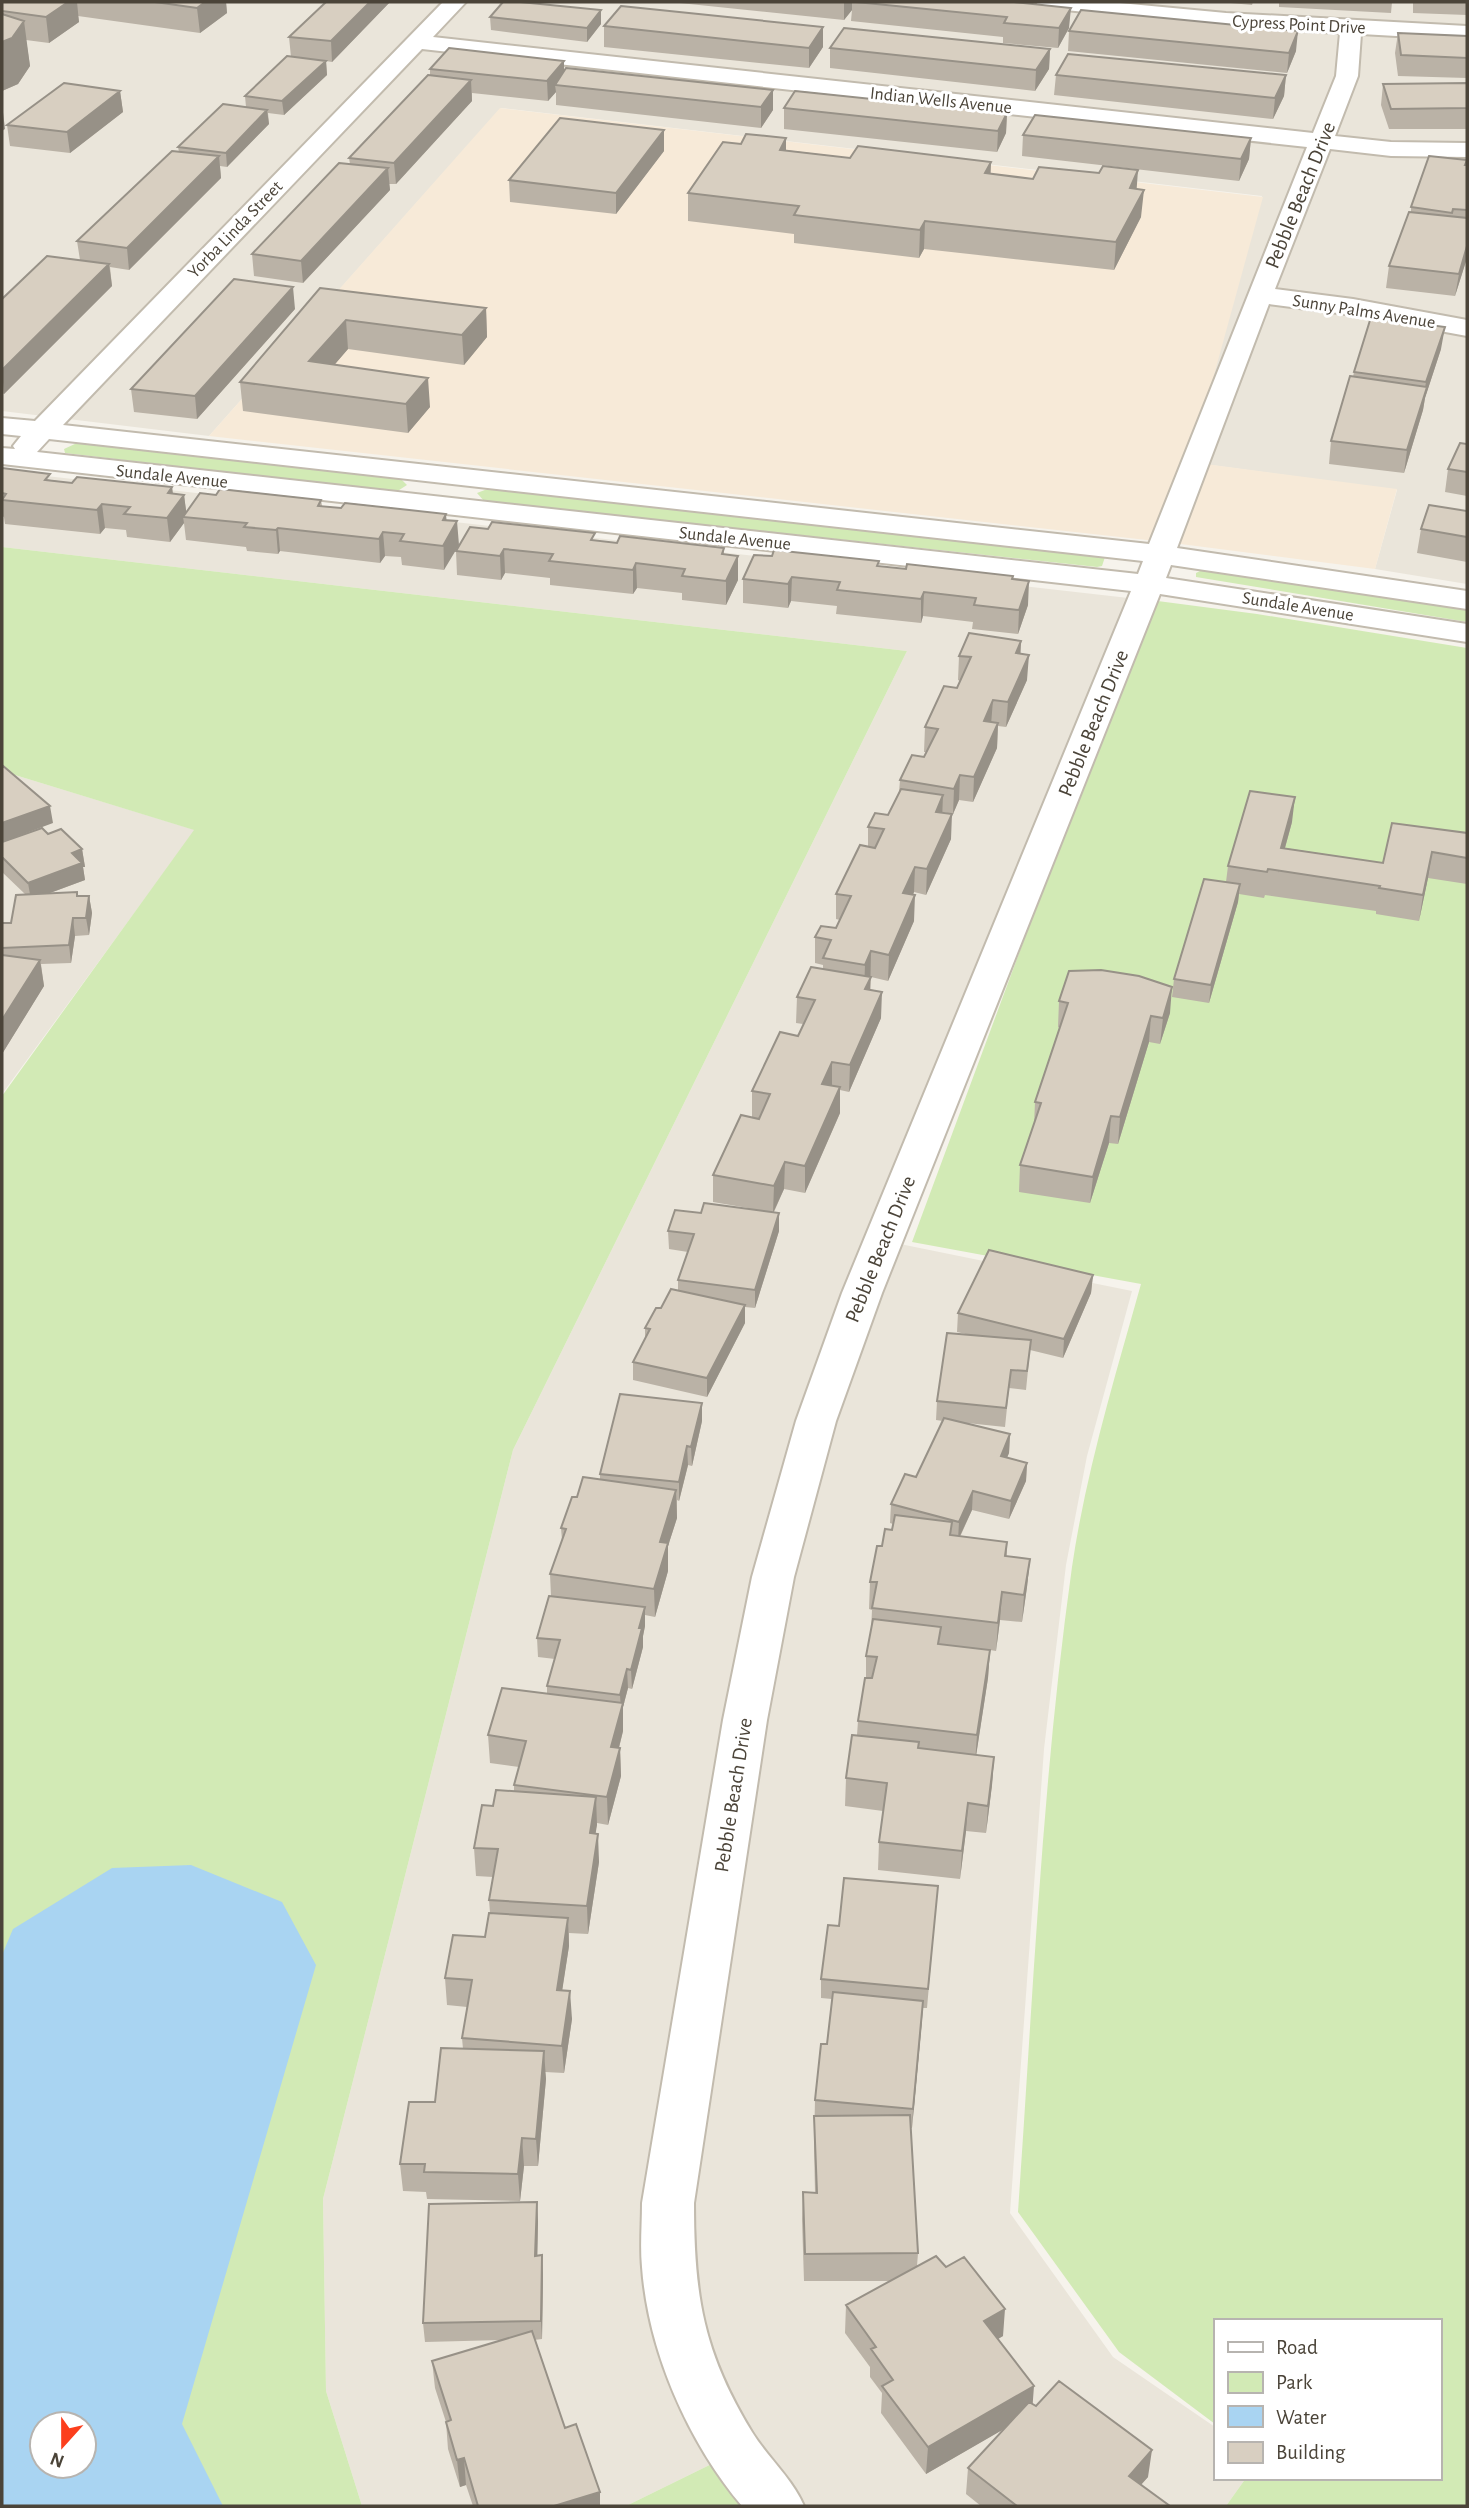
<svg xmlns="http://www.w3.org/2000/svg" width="1469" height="2508" viewBox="0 0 1469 2508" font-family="'Alegreya Sans',sans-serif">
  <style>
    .residential { fill: #eae5da }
    .commercial { fill: #f7ead8 }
    .green { fill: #d2eab5; fill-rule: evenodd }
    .water { fill: #a9d4f2; fill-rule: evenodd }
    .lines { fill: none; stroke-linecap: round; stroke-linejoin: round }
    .street-casing { stroke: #c2bbae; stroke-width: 4 }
    .street { fill: #fff; fill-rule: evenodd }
    .wall { fill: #bab2a6 }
    .shaded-wall { fill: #979187 }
    .building { fill: #d8cfc1; stroke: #979187; stroke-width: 2 }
    .labels { text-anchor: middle; stroke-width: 6; stroke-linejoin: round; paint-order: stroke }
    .far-street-label { font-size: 18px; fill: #4b4439; stroke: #fff }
    .street-label { font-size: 21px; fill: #4b4439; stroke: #fff }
  </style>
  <rect width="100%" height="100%" fill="#f6f3ec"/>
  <path class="residential" d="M2 2H1467V584L1375 569 1397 490 1189 462 1262 196 501 108 209 436 2 411Z
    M2 471 1146 600 900 1244 1132 1291 1087 1456 1066 1565 1044 1749 1010 2213 1113 2357 1215 2427V2478H1246L1226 2506H776L756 2484 736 2452 626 2506H362L326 2391 323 2199 513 1450 907 651 2 547Z
    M2 771 195 830 2 1094Z"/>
  <path class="commercial" d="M500 108 1263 197 1190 462 1397 489 1375 569 1165 542 209 436Z"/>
  <path class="green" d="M77 443 400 478 407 485 396 492 65 453 64 449Z
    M490 488 1102 554 1105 557 1102 566 1097 567 484 501 477 493Z
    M2 547 907 651 513 1450 323 2199 326 2391 362 2506H2V1096L194 830 2 771ZM42 2424H84V2466H42Z
    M1208 567 1467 608V622L1196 577V573Z
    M1150 600 1257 614 1467 648V2506H1226L1246 2478H1439V2321H1215V2424L1119 2352 1018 2212C1033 1997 1042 1780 1072 1567 1086 1471 1115 1377 1141 1284L912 1242Z
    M736 2452 756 2484 776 2506H626Z"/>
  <path class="water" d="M191 1865 282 1902 316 1965 182 2424 223 2506H2V1955L13 1929 112 1868ZM42 2424H84V2466H42Z"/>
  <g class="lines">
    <g class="street-casing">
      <path id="street" d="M443 2H466L433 37 1313 133 1336 76 1340 33 1226 27 1047 8 1039 7 1036 2H1109L1226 13 1467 26V40L1361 34 1358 76 1335 136 1391 142 1467 143V157L1391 156 1330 149 1275 289 1353 299 1467 320V336L1353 315 1269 304 1177 548 1467 591V609L1171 565 1166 578 1467 624V642L1160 594 882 1293 836 1421 794 1577 767 1720 694 2203C694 2295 703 2352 752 2432 768 2458 792 2478 804 2506H742C688 2442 648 2351 642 2267 640 2246 642 2224 642 2203L723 1720 752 1577 796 1421 842 1293 1131 591 2 464V448L15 449 13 446 21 436 2 434V418L35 421ZM422 49 1307 147 1149 544 63 425ZM49 439 1143 561 1138 574 37 452Z"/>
    </g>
    <use href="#street" class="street"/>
  </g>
  <path class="wall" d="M2 2H226L227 13 200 33 78 16 79 22 49 43 26 40 30 66 18 84 2 91Z
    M390 2 332 62 326 61 327 75 284 115 268 113 269 124 227 167 220 166 221 178 129 270 110 267 112 286 4 394 2 393V299L80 260 77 241 179 152 178 147 246 107 245 96 291 57 289 37Z
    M670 2H1014L1069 28 1058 48 1003 43V37L851 21 852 10 844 20Z
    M1220 2H1253L1252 5Z
    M1279 2H1392L1391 13 1279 7Z
    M1413 2H1467V15L1413 13Z
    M490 17 601 24 587 42 491 30Z
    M604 26 823 27V47L809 68 604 47Z
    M1069 31 1296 51 1287 73 1068 51Z
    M1398 33 1467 36V78L1398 76 1395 53Z
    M830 48 1050 49 1049 69 1035 91 830 68Z
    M430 69 564 72 773 90V110L761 128 556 105V92L548 101 472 93V101L396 184H389L390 190 303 283 254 276 252 254 350 164 349 158 430 75Z
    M1056 75H1286L1284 96 1273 119 1054 95Z
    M1467 83V129H1389L1381 105 1383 84Z
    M120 91 123 112 70 153 10 146 7 125Z
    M784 108 1007 113 1006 133 997 152 784 129Z
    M664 130V151L616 214 510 202 509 180Z
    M1023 135 1251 138 1249 159 1239 181 1022 156Z
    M786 138V150L850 158 991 162 990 174 1137 189 1141 217 1114 270 924 249 919 258 794 243V234L688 221V193L741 144Z
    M1467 160V258L1455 296 1386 288 1389 266 1411 212V207Z
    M320 288 486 308 487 337 464 365 348 349 334 365 430 407 408 433 243 411 240 382Z
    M295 309 197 419 134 412 131 389Z
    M1441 349 1425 398 1423 410 1404 473 1329 464 1331 441 1353 377 1354 372Z
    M1467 444V496L1445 492 1448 469Z
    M2 468 51 480 72 483 172 487 173 493 184 495 186 512 216 495 321 500 322 506 341 508 446 514 444 570 402 565 401 557 385 556 380 563 280 551 278 554 247 551 246 547 186 540 184 523 170 542 127 537 126 530 105 528 100 534 5 524 4 517 2 516Z
    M1467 511V562L1417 553 1421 529Z
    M595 541 617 543 724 548V554L738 556V580L726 605 682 600V593L637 588 633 594 550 585V578L505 573 501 580 457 575 456 551Z
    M879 566 906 569 1013 576 1012 579 1028 605 1018 634 972 629 973 622 923 616 921 623 836 614 837 606 791 601 788 608 743 603V579Z
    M1021 641 1020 654 1027 680 1006 727 998 726 997 748 973 802 959 800 953 814 942 812 951 839 926 895 914 892 913 895 914 921 888 981 871 977 870 990 881 1018 849 1092 840 1090V1113L805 1193 784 1189 774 1212 779 1213V1231L755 1308 745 1307V1323L707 1397 633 1380V1362L645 1339V1328L661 1308 678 1290V1280L688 1252 669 1249 668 1231 701 1213 748 1208 713 1202V1175L752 1117V1091L798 1036 803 1024 796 1023 797 997 823 969V965L815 963V937L836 928 840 920 836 919V894L868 846V827L888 815 899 792 900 780 924 757 927 752H924L925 727 957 688 960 681 958 680 959 656Z
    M1292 822 1285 848 1383 863 1467 833V884L1428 878 1419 921 1376 914V911L1265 895 1264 898 1239 894 1238 902 1209 1003 1172 997 1174 979 1226 882 1228 866Z
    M48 834 82 849 85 867H83L85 880 50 893 78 896H89L92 913 89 935 75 936 71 963 41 964 44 986 2 1054V923H11L25 894 2 872V842Z
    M1059 1001 1170 1013 1160 1044 1149 1042 1118 1144 1109 1143 1090 1203 1019 1192 1020 1165 1034 1126 1035 1102 1060 1028 1058 1027Z
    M1093 1275 1091 1293 1063 1358 1030 1350 1026 1390 1009 1388 1005 1427 967 1423 1010 1434 1009 1453 1007 1458 1027 1463 1026 1481 1009 1519 972 1510 960 1537 1007 1542V1556L1030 1559 1027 1587 1022 1622 1000 1620 996 1651 990 1650 988 1678 976 1755 994 1757 992 1785 986 1833 966 1831 960 1879 878 1870 879 1842 883 1811 845 1806 846 1778 857 1735 858 1721 866 1678V1656L871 1630 872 1610 869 1609 870 1582 882 1546 892 1530 893 1524 890 1523 891 1504 916 1477 943 1421 936 1420 937 1401 970 1335 957 1332 958 1313Z
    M702 1421 692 1466 688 1465 679 1501 677 1500V1518L668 1546V1571L655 1617 645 1615V1626L643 1636V1647L632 1689 628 1688 623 1707V1731L619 1748H620L621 1776 608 1825 597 1823 595 1834 599 1862 588 1934 569 1933V1946L562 1990 572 2019 564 2073 545 2072 546 2079 538 2166H524L520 2201 427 2199 426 2192 403 2191 400 2164 463 2049 462 2038 467 2007 447 2005 445 1978 485 1937 490 1913 489 1900 493 1877 476 1876 474 1848 493 1806 514 1791V1785L519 1767 490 1763 488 1735 547 1693V1686L555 1659 538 1657 537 1638 551 1596 550 1574 562 1540 561 1528 577 1497 600 1479V1474Z
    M936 1905 927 2008H923L912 2128H911L918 2253 917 2266 1003 2336 998 2339 1033 2404 1148 2477 1141 2485 1170 2506H981L966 2494 968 2468 1005 2428 926 2474 881 2413 882 2393 870 2377V2367L845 2333 846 2305 890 2281H804L802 2220 803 2192 815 2193 814 2144 815 2100 827 2044 832 1999 821 1998V1979L839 1926Z
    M537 2202 538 2221 537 2256 542 2255 543 2274 542 2339 534 2340 565 2428 600 2506H473L466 2485 460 2487 448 2449 446 2422 435 2388 432 2361 502 2340 425 2342 423 2323Z"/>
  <path class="shaded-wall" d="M66 2H77L79 22 49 43 46 17Z
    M205 2H226L227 13 200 33 197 8Z
    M370 2H390L332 62 331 41Z
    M844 2H852V10L844 20Z
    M1071 8 1069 28 1058 48 1059 28Z
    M601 10V24L587 42V28Z
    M24 21 30 66 18 84 2 91V42Z
    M823 27V47L809 68V48Z
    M1298 31 1296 51 1287 73 1289 53Z
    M1050 49 1049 69 1035 91 1036 70Z
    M326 61 327 75 284 115 282 101Z
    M564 61V81L555 85 556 92 548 101 547 81Z
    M1286 75 1284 96 1273 119 1275 98Z
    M471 80 472 101 396 184 394 163Z
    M773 90V110L761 128V107Z
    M120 91 123 112 70 153 67 132Z
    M2 104 5 129 2 131Z
    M267 110 269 124 227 167 226 153Z
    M1007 113 1006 133 997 152 998 131Z
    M664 130V151L616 214V193Z
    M786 138V166L780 150Z
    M1251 138 1249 159 1239 181 1241 159Z
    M219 156 221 178 129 270 127 248Z
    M991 162 990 189 985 173Z
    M388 168 390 190 303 283 301 261Z
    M1138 170 1136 198 1130 188Z
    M1144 190 1141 217 1114 270 1116 242Z
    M925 221 924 249 919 258 920 230Z
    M1467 246V258L1455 296 1459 274Z
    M109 264 112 286 4 394 2 370Z
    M293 287 295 309 197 419 195 396Z
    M486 308 487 337 464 365 462 335Z
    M346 320 348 349 312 391 309 361Z
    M1445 327 1441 349 1425 398 1423 410 1404 473 1407 450 1424 394 1426 382Z
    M428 378 430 407 408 433 406 404Z
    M172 487 174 508 184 495 187 517H183L184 523 170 542 167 518 168 493Z
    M102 504 105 528 100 534 97 510Z
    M446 514 448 537 457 521 459 545 444 570 443 520Z
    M278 528 280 551 278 554 276 530Z
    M383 532 385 556 380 563 379 539Z
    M504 549 505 573 501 580 500 556Z
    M738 556V580L726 605V581Z
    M636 563 637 588 633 594V570Z
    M792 577 791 601 788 608V584Z
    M1029 581 1028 605 1018 634 1019 610Z
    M924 592 923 616 921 623V599Z
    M1021 641 1020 665 1016 653Z
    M1029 655 1027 680 1006 727 1008 702Z
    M993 700 991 725 984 721Z
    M998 723 997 748 973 802 974 777Z
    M960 775 959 800 953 814 954 789Z
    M943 795 942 821 936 812Z
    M1295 797 1292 822 1278 873 1281 848Z
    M50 806 53 823 2 842V823Z
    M952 814 951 839 926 895 927 869Z
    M82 849 85 867H83L85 880 31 900 28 883 72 853Z
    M1432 852 1428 878 1419 921 1423 895Z
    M915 867 914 892 902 919 903 893Z
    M1240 884 1238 902 1209 1003 1211 985Z
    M915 895 914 921 888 981 889 955Z
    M89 896 92 913 89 935 86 918Z
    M73 918 75 936 71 963 69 945Z
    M871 951 870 1003 864 991 865 965Z
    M40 960 44 986 2 1054V1020Z
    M1172 987 1170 1013 1160 1044 1163 1018Z
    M882 992 881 1018 849 1092 850 1065Z
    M1151 1016 1149 1042 1118 1144 1120 1117Z
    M832 1062V1089L822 1084Z
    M840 1087V1113L805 1193V1166Z
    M1111 1116 1109 1143 1090 1203 1093 1177Z
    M785 1162 784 1189 773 1213 774 1186Z
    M779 1213V1231L755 1308V1290Z
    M1093 1275 1091 1293 1063 1358 1064 1339Z
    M745 1305V1323L707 1397V1378Z
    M702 1403V1421L692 1466 691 1447Z
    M1010 1434 1009 1453 999 1475 1001 1456Z
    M687 1446 688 1465 679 1501V1482Z
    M1027 1463 1026 1481 1009 1519 1011 1501Z
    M676 1490 677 1518 668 1546V1571L655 1617 654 1589 660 1542Z
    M973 1491 972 1510 958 1540 959 1522Z
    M1030 1559 1027 1587 1022 1622 1024 1595Z
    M1002 1592 1000 1620 996 1651 998 1623Z
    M645 1607V1626L643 1636V1647L632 1689 631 1670 639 1628Z
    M990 1650 988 1678 975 1763 977 1735Z
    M627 1669 628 1688 623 1707V1731L612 1775 611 1747 621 1710 620 1695Z
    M620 1748 621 1776 608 1825 607 1797Z
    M994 1757 992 1785 986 1833 988 1806Z
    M596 1797 597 1825 591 1861 590 1833Z
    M968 1803 966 1831 960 1879 962 1851Z
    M598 1834 599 1862 588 1934 587 1906Z
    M568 1918 569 1946 558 2018 557 1990Z
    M570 1991 572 2019 564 2073 562 2046Z
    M923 2001 922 2020 912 2128 913 2109Z
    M544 2051 546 2079 538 2166 536 2139Z
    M522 2138 524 2166 520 2201 518 2174Z
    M537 2202 538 2221 537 2275 535 2256Z
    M542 2255 543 2274 542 2339 541 2321Z
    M1005 2309 1003 2336 982 2348 984 2321Z
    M1034 2386 1032 2413 926 2474 928 2447Z
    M1152 2450 1148 2477 1125 2502 1129 2476Z
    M464 2458 466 2485 460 2487 457 2460Z
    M600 2492V2506H554Z"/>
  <path class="building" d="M2 2H68L46 17 2 11Z
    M155 2H205L197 8Z
    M326 2H370L331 41 289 37Z
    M503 2H520L601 10 587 28 490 17Z
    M856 2H1014L1071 8 1059 28 1004 23 1007 17Z
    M621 6 823 27 809 48 604 26Z
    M1081 10 1298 31 1289 53 1069 31Z
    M2 14 24 21 12 38 2 42Z
    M844 28 1050 49 1036 70 830 48Z
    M1398 33 1467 36V58L1401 55Z
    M449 48 564 61 547 81 430 69Z
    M1068 54 1286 75 1275 98 1056 75Z
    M287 56 326 61 282 101 245 96Z
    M566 68 773 90 761 107 555 85Z
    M428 75 471 80 394 163 349 158Z
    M64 83 120 91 67 132 7 125Z
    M1467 83V108L1391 109 1383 84Z
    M795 91 1007 113 998 131 784 108Z
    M223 104 267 110 226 153 178 147Z
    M1035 115 1251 138 1241 159 1023 135Z
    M560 118 664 130 616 193 509 180Z
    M746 134 786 138 780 150 850 158 858 146 991 162 985 173 1033 179 1039 167 1099 173 1103 166 1138 170 1130 188 1144 190 1116 242 925 221 920 230 794 215 799 206 688 193 723 142 741 144Z
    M172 151 219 156 127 248 77 241Z
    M1429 156 1467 160 1465 165H1467V210L1453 209 1452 213 1411 207Z
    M339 163 388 168 301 261 252 254Z
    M1409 212 1467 218V246L1459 274 1389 266Z
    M47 256 109 264 2 370V299Z
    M234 279 293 287 195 396 131 389Z
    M320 288 486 308 462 335 346 320 309 361 428 378 406 404 240 382Z
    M1371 317 1445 327 1426 382 1354 372Z
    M1350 376 1427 387 1407 450 1331 441Z
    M1460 443 1467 444V472L1448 469Z
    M2 468 50 474 45 480 72 483 77 477 172 487 168 493 184 495 167 518 124 514 130 507 102 504 97 510 2 500 6 494 2 493Z
    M220 489 321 500 318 506 341 508 345 503 446 514 443 520 457 521 443 546 400 541 404 534 383 532 379 539 278 528 276 530 244 527 247 523 183 517 200 493 216 495Z
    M1429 505 1467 511V537L1421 529Z
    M492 522 595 533 591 540 617 543 620 536 724 548 722 554 738 556 726 581 682 576 685 569 636 563 633 570 549 561 553 554 504 549 500 556 456 551 470 527 488 529Z
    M774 550 879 561 877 566 906 569 907 564 1013 576 1012 579 1029 581 1019 610 974 605 976 598 924 592 921 599 837 590 840 582 792 577 788 584 743 579 754 555 772 556Z
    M969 633 1021 641 1016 653 1029 655 1008 702 993 700 984 721 998 723 974 777 960 775 954 789 900 780 912 755 924 757 938 729 925 727 944 686 957 688 971 657 959 656Z
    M2 765 50 806 2 823Z
    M901 789 943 795 936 812 952 814 927 869 915 867 903 893 915 895 889 955 871 951 865 965 823 958 831 940 815 937 821 926 836 928 851 896 836 894 860 845 875 848 884 829 868 827 875 813 888 815Z
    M1250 791 1295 797 1281 848 1383 863 1392 823 1467 833V858L1432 852 1423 895 1379 888 1380 886 1268 869 1267 872 1228 866Z
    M42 828 48 834 61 829 82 849 72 853 82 863 28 883 2 857V842Z
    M1204 879 1240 884 1211 985 1174 979Z
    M77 892V896H89L86 918H73L69 945 2 948V923H11L16 895Z
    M2 955 40 960 2 1020Z
    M811 967 871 977 865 989 882 992 850 1065 832 1062 822 1084 840 1087 805 1166 785 1162 774 1186 713 1175 741 1115 759 1119 770 1094 752 1091 780 1032 798 1036 815 1000 797 997Z
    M1101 970 1139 976 1172 987 1163 1018 1151 1016 1120 1117 1111 1116 1093 1177 1020 1165 1041 1103 1035 1102 1068 1003 1059 1001 1069 971Z
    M704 1203 779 1213 755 1290 678 1280 694 1234 668 1231 675 1210 701 1213Z
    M989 1250 1093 1275 1064 1339 958 1313Z
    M671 1289 745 1305 707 1378 633 1362 650 1329 645 1328 656 1308H661Z
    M947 1333 1031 1340 1027 1371 1011 1370 1006 1408 937 1401Z
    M620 1394 702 1403 691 1447 687 1446 679 1482 600 1474Z
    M944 1418 1010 1434 1001 1456 1027 1463 1011 1501 973 1491 959 1522 891 1504 905 1474 916 1477Z
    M583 1477 676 1490 660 1542 668 1543 654 1589 550 1574 566 1529 561 1528 572 1497H577Z
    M895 1515 952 1522 950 1535 1007 1542 1005 1556 1030 1559 1024 1595 1002 1592 998 1623 872 1608 877 1582H870L877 1546H882L885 1529 892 1530Z
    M549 1596 645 1607 639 1628H642L631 1670 627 1669 620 1695 547 1686 560 1640 537 1638Z
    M873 1619 941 1627 938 1644 990 1650 977 1735 858 1721 865 1678H872L877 1657 866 1656Z
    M502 1688 623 1703 611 1747 620 1748 607 1797 514 1785 526 1741 488 1735Z
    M852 1735 919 1742 918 1748 994 1757 988 1806 968 1803 962 1851 879 1842 887 1783 846 1778Z
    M496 1790 596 1797 590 1833 598 1834 587 1906 489 1900 498 1849 474 1848 482 1805 493 1806Z
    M844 1878 938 1886 928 1989 821 1979 828 1925 839 1926Z
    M489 1913 568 1918 557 1990 570 1991 562 2046 462 2038 472 1980 445 1978 453 1935 485 1937Z
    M833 1992 923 2001 913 2109 815 2100 821 2044H827Z
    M441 2048 544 2051 536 2139 522 2138 518 2174 424 2172 425 2164H400L409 2102H435Z
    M910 2115 918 2253 805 2254 803 2192 817 2193 814 2116Z
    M537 2202 535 2256 542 2255 541 2321 423 2323 429 2204Z
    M936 2256 946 2267 964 2257 1005 2309 984 2321 1034 2386 928 2447 882 2386 893 2380 871 2349 876 2347 846 2305Z
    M532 2331 565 2428 576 2424 600 2492 554 2506H478L464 2458 457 2460 446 2422 451 2420 432 2361Z
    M1059 2381 1152 2450 1129 2476 1170 2506H1017L968 2468 1029 2402 1036 2406Z"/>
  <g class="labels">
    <g class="far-street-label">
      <text transform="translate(1299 24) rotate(3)" y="6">Cypress Point Drive</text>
      <text transform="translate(941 100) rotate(6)" y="6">Indian Wells Avenue</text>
      <text transform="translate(235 229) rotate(-46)" y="6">Yorba Linda Street</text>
      <text transform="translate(1364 311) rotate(9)" y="6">Sunny Palms Avenue</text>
      <text transform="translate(172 476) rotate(6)" y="6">Sundale Avenue</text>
      <text transform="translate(735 538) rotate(6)" y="6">Sundale Avenue</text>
      <text transform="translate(1298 606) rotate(9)" y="6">Sundale Avenue</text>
    </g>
    <g class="street-label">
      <text transform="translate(1300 195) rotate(-68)" y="7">Pebble Beach Drive</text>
      <text transform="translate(1093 723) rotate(-68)" y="7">Pebble Beach Drive</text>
      <text transform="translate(880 1249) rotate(-68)" y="7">Pebble Beach Drive</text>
      <text transform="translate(733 1795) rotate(-81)" y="7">Pebble Beach Drive</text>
    </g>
  </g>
  <rect width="1469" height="2508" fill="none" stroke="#4b4439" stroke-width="7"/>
  <rect x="1214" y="2319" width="228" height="161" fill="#ffffff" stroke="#b7b4b0" stroke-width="2"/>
  <rect x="1228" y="2342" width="35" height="10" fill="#ffffff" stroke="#b7b4b0" stroke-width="2"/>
  <text x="1276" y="2354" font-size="21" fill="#4b4439">Road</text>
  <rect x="1228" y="2372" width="35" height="21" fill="#d2eab5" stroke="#b7b4b0" stroke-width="2"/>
  <text x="1276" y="2389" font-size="21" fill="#4b4439">Park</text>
  <rect x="1228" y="2406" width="35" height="21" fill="#a9d4f2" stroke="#b7b4b0" stroke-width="2"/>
  <text x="1276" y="2424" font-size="21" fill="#4b4439">Water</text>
  <rect x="1228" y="2442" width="35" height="21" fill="#d8cfc1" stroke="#b7b4b0" stroke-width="2"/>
  <text x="1276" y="2459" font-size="21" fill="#4b4439">Building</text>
  <g transform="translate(63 2445) rotate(201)"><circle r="33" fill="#ffffff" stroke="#b7b4b0" stroke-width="2"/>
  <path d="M0-5L12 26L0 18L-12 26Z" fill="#fc3f1d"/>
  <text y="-10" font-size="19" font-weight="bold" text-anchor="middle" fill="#4b4439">N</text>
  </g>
</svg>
